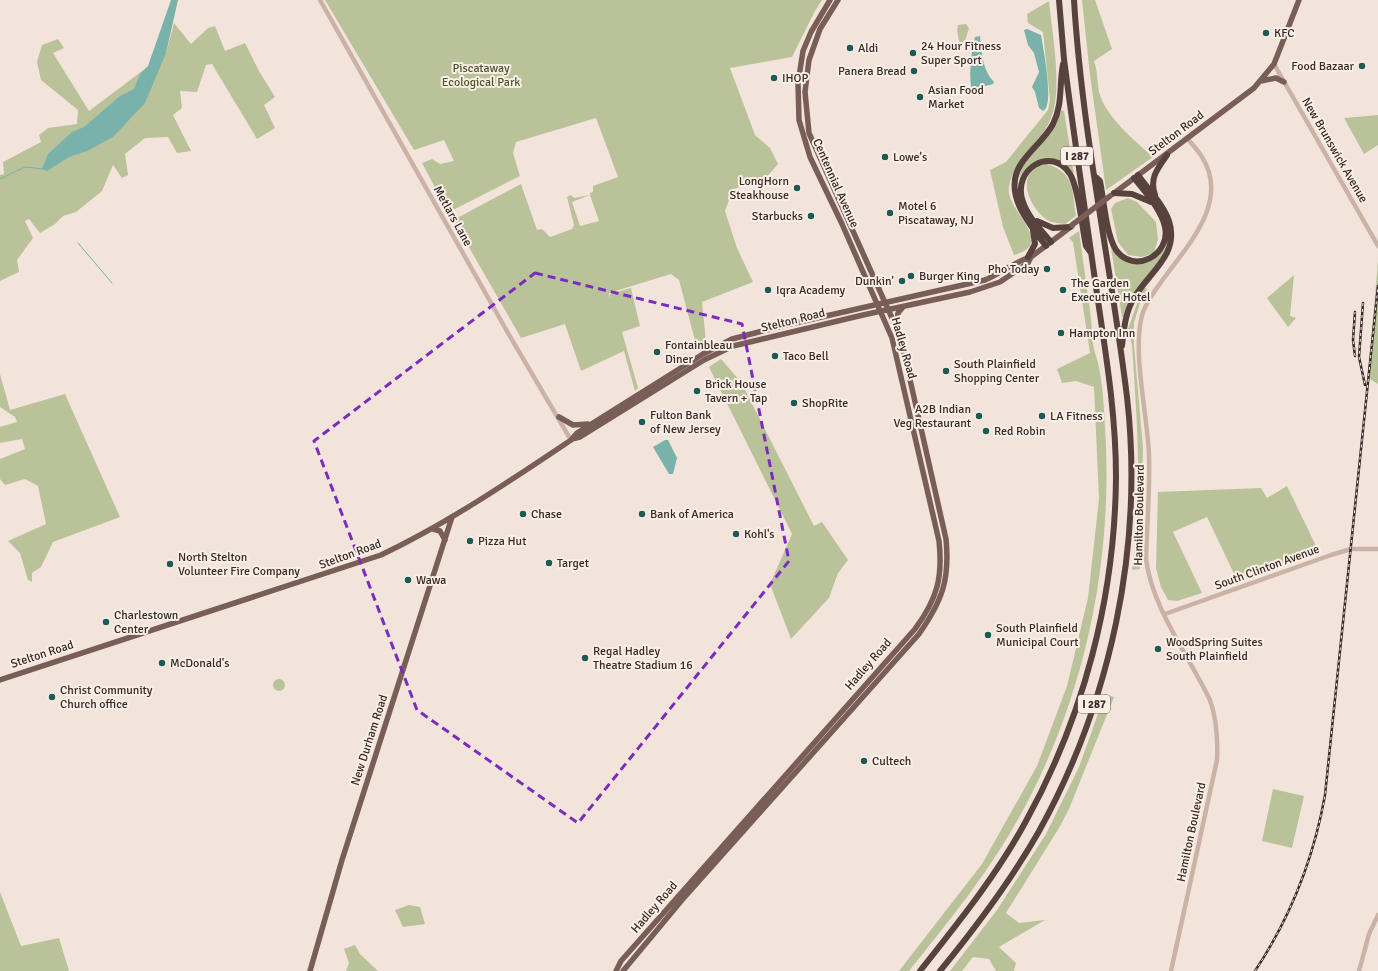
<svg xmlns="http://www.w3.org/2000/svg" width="1378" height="971" viewBox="0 0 1378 971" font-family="Signika,sans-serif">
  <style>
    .green { fill: #bac29a; fill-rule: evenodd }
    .water { fill: #79b1ab }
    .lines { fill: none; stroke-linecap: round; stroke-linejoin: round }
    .stream { stroke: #79b1ab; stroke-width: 1 }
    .minor { stroke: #cbb2a6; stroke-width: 4.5 }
    .major { stroke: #795e58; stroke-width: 5.5 }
    .highway { stroke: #58423e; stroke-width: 6 }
    .rail-casing { stroke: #372a27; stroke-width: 2.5 }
    .rail { stroke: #faefe7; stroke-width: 1; stroke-dasharray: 3; stroke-linecap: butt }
    .major-bridge { stroke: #795e58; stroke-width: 5.5 }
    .marked { fill: none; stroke: #7b2cbf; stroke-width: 3; stroke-dasharray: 8 5; stroke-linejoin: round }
    .poi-dot { fill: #1b5a55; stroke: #faefe7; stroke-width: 1.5 }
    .labels { text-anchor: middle; stroke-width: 4; stroke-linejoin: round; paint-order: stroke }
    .shield { fill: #faefe7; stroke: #726561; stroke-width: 1 }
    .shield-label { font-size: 11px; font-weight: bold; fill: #372a27 }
    .poi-label { font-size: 12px; fill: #372a27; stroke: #faefe7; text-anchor: start }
    .park-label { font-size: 12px; fill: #4c562a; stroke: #faefe7 }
    .street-label { font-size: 12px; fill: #372a27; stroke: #faefe7 }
  </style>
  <rect width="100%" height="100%" fill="#f3e4db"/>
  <path class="green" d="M325 0H822L815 11 792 57 730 68 755 135 770 148 778 164 764 180 733 189 725 211 737 248 753 282 702 302 706 342 697 348 679 280 671 274 609 293 610 299V294L631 288 640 326 622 332 638 388 635 391 624 351 581 371 565 324 521 338 455 223 457 218 521 184 537 230 542 229 550 237 572 229 574 225 567 197 571 195 574 198 590 195V193L593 192V186L618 177 596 118 516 142 513 153 520 176 455 209 446 208 422 163 432 159 440 164 454 161 444 140 414 150ZM590 195 599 221 580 226 572 202Z
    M1082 0H1095L1112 49 1094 61C1098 72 1097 82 1099 92 1105 116 1135 141 1153 157L1106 190 1090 75Z
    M1049 1C1052 33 1063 89 1051 118 1041 144 1013 159 1009 187 1005 211 1058 243 1014 255L1003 227 990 170 1006 162 1048 110 1050 100 1043 32 1028 23 1027 14Z
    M174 23 191 44 208 28 215 26 225 51 245 43 259 71 275 97 264 105 275 128 257 139 212 64 206 65 197 92 180 91 182 108 173 115 191 151 177 153 168 137 145 138 125 154 128 175 122 178 113 165 102 191 76 212 63 216 55 224 40 233 29 219 25 221 33 238 17 260 19 272 0 281V175L4 174 3 162 41 142 39 135 48 128 77 124 78 110 41 80 37 62 42 45 58 39 64 48 53 53 89 111 166 53Z
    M966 24 969 28 965 41 962 43 959 41 957 30 958 25Z
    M1061 110 1064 111 1074 174C1056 154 1034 155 1019 178L1023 164 1052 130Z
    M1378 115V145L1364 154 1344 118Z
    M1047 164C1075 173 1072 191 1076 216L1065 224C1060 223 1053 223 1049 221 1034 213 1016 182 1035 168 1038 166 1043 165 1047 164Z
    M1128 198 1137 202 1156 222 1158 239 1154 253 1142 257 1128 255 1118 242 1111 209 1115 203Z
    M1079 231C1083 260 1087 289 1091 318 1092 329 1092 343 1095 353 1102 372 1104 404 1105 427 1115 579 1076 739 989 866 964 903 936 937 909 971H899L982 864 1037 766 1067 686 1088 598 1099 499 1094 387 1076 381 1062 383 1057 369 1090 353 1073 242 1069 238Z
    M1109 235 1116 253C1143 263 1147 270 1167 246L1165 253 1124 317H1122Z
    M1378 261V384L1368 378Z
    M1294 275 1290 316 1296 318 1288 327 1267 298Z
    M1143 287 1147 289 1140 303 1134 323V345L1143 448 1140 569 1132 570C1143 495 1137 420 1132 346L1128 329Z
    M721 359 741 382 814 526 822 522 848 560 838 573 829 598 791 639 770 584 792 534 709 367Z
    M0 374 10 410 65 394 120 517 53 542 41 567 32 573V582L28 580 20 553 8 541 46 524 38 486 25 479 5 485 0 479V459L25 449 22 439 0 443V427L17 422 15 417 0 407Z
    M1287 486 1318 550 1237 580 1207 517 1173 532 1202 593 1177 601 1168 600 1161 587 1156 568 1158 492 1261 488 1267 498Z
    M273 685a6 6 0 1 1 12 0a6 6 0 1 1-12 0Z
    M1105 694 1114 697 1069 809 1059 828 1006 913 1019 923 1045 920 999 947 1016 963 1014 971H996L989 959 973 957 962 971H950L997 910 1046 834 1079 767Z
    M1273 789 1304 796 1292 848 1262 841Z
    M0 892 21 946 59 938 69 971H0Z
    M409 905 420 907 425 924 403 927 395 910Z
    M355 945 360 954 378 971H346L349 963 344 949Z"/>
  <path class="water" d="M171 0H178L166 53 145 103 113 137 87 151 69 157 47 171 42 169 48 154 72 132 84 127 120 96 134 89 140 74 148 66Z
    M1027 29 1041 35C1043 48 1055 106 1043 111L1039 108 1035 92 1032 87 1039 72 1034 53 1028 45 1024 30Z
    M980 36C982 53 982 69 994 82L993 84 974 89 971 87C969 70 971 54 975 37Z
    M665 440H668L677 458 673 474H669L653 447Z"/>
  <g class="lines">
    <path class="stream" d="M0 179 25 167 43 169
      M78 243 112 283"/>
    <path class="minor" d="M320 0 508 333 571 440
      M1274 64 1378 246
      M1165 614 1331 555 1351 549H1378
      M1171 971 1217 760C1218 739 1217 720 1210 700 1189 656 1152 608 1146 559 1147 525 1150 491 1149 456 1148 417 1131 348 1143 312 1148 299 1156 289 1164 278 1188 245 1230 201 1202 157 1198 150 1192 144 1187 138
      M1359 971 1369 934 1378 915"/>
    <path class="major" d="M838 0 820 29 809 60 805 92 809 133 896 327
      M1261 81 1276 78 1284 82
      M1113 194 1254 88 1274 64 1299 0
      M559 417 573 425 588 424
      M572 439 580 437 704 360 733 346 863 315 970 292 1000 282 1028 263 1031 257 1072 226
      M433 529 440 531 445 540
      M0 680 381 555C448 523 510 481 571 440L577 433 703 354 732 339 786 325 985 280C997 275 1022 258 1031 257
      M310 971 342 860 452 517
      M616 971 621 961 915 629C937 599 943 578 939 541L892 338 842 224 810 157 799 120 798 83 803 51 811 32 830 0
      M623 971 682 900 919 634C942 601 950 580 946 539L897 322 898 313 903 307"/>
    <path class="highway" d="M1097 178 1100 181C1104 201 1106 234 1116 250 1134 275 1171 255 1165 227 1161 209 1145 192 1134 178
      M1114 193 1132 194 1151 202
      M1155 195C1149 178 1158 168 1167 155
      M1037 221 1053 228 1070 227
      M1051 242C1041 230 1028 217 1023 202 1011 169 1052 145 1070 174 1079 189 1082 228 1086 246L1091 253
      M1046 246C1029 224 1002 193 1021 164 1030 150 1045 139 1053 124 1063 104 1059 85 1063 64
      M1028 257 1035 244 1033 230
      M1122 346C1124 329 1125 313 1134 298 1148 273 1180 255 1169 221 1163 204 1148 189 1138 175
      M920 971C958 923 997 875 1026 821 1084 716 1115 597 1116 477 1116 415 1106 355 1097 294 1086 216 1074 137 1064 59L1059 0
      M940 971C976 927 1010 882 1038 833 1111 702 1144 546 1127 397 1111 265 1082 133 1074 0"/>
    <g class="rail-casing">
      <path id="rail" d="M1363 303 1359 357 1365 385
        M1355 356 1353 340 1355 312
        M1255 971C1290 918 1314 857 1325 795L1378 286"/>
    </g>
    <use href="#rail" class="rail"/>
    <path class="major-bridge" d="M1072 225 1110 196"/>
  </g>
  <path class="marked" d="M535 273 742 324 789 561 578 823 417 710 314 441Z"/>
  <g class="poi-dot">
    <circle cx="1266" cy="33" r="4"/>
    <circle cx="850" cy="48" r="4"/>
    <circle cx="913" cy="53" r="4"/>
    <circle cx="1362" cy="66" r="4"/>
    <circle cx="914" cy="71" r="4"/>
    <circle cx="774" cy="78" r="4"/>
    <circle cx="920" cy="97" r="4"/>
    <circle cx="885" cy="157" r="4"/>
    <circle cx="797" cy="188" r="4"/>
    <circle cx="890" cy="213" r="4"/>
    <circle cx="811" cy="216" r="4"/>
    <circle cx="1047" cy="269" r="4"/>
    <circle cx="911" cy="276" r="4"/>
    <circle cx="902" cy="281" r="4"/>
    <circle cx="768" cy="290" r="4"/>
    <circle cx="1063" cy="290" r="4"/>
    <circle cx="1061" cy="333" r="4"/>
    <circle cx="657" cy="352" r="4"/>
    <circle cx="775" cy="356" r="4"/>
    <circle cx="946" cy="371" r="4"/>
    <circle cx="697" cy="391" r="4"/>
    <circle cx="794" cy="403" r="4"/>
    <circle cx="979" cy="416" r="4"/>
    <circle cx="1042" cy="416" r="4"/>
    <circle cx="642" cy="422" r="4"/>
    <circle cx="986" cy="431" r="4"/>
    <circle cx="523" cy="514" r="4"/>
    <circle cx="642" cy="514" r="4"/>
    <circle cx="736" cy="534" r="4"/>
    <circle cx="470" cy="541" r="4"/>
    <circle cx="549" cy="563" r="4"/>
    <circle cx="170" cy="564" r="4"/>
    <circle cx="408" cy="580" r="4"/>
    <circle cx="106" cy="622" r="4"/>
    <circle cx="988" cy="635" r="4"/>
    <circle cx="1158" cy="649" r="4"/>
    <circle cx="585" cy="658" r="4"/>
    <circle cx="162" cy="663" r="4"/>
    <circle cx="52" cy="697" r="4"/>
    <circle cx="864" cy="761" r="4"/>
  </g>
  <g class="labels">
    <g class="shield">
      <rect x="1061" y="147" width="32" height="18" rx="3"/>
      <rect x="1078" y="695" width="32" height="18" rx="3"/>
    </g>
    <g class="shield-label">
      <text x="1077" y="160">I 287</text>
      <text x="1094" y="708">I 287</text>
    </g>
    <g class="poi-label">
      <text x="1274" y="37">KFC</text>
      <text x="921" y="50">24 Hour Fitness<tspan x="921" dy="14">Super Sport</tspan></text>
      <text x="858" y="52">Aldi</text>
      <text x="1354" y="70" text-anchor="end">Food Bazaar</text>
      <text x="906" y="75" text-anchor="end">Panera Bread</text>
      <text x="782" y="82">IHOP</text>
      <text x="928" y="94">Asian Food<tspan x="928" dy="14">Market</tspan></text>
      <text x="893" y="161">Lowe's</text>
      <text x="789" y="185" text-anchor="end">LongHorn<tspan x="789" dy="14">Steakhouse</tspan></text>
      <text x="898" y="210">Motel 6<tspan x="898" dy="14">Piscataway, NJ</tspan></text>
      <text x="803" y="220" text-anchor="end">Starbucks</text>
      <text x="1039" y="273" text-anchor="end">Pho Today</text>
      <text x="919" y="280">Burger King</text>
      <text x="894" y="285" text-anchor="end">Dunkin'</text>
      <text x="1071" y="287">The Garden<tspan x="1071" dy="14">Executive Hotel</tspan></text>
      <text x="776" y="294">Iqra Academy</text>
      <text x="1069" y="337">Hampton Inn</text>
      <text x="665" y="349">Fontainbleau<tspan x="665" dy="14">Diner</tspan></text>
      <text x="783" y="360">Taco Bell</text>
      <text x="954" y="368">South Plainfield<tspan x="954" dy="14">Shopping Center</tspan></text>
      <text x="705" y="388">Brick House<tspan x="705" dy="14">Tavern + Tap</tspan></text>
      <text x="802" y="407">ShopRite</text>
      <text x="971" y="413" text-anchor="end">A2B Indian<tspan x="971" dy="14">Veg Restaurant</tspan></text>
      <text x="650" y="419">Fulton Bank<tspan x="650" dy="14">of New Jersey</tspan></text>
      <text x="1050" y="420">LA Fitness</text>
      <text x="994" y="435">Red Robin</text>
      <text x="531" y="518">Chase</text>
      <text x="650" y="518">Bank of America</text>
      <text x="744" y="538">Kohl's</text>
      <text x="478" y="545">Pizza Hut</text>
      <text x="178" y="561">North Stelton<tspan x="178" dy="14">Volunteer Fire Company</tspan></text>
      <text x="557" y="567">Target</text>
      <text x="416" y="584">Wawa</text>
      <text x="114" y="619">Charlestown<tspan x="114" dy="14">Center</tspan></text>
      <text x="996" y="632">South Plainfield<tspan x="996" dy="14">Municipal Court</tspan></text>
      <text x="1166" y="646">WoodSpring Suites<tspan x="1166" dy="14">South Plainfield</tspan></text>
      <text x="593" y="655">Regal Hadley<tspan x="593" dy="14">Theatre Stadium 16</tspan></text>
      <text x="170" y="667">McDonald's</text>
      <text x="60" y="694">Christ Community<tspan x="60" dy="14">Church office</tspan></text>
      <text x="872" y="765">Cultech</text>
    </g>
    <g class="park-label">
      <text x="481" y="72">Piscataway<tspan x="481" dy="14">Ecological Park</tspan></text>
    </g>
    <g class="street-label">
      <text transform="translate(1176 133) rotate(-37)" y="4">Stelton Road</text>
      <text transform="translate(1335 150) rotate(60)" y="4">New Brunswick Avenue</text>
      <text transform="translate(836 183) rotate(66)" y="4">Centennial Avenue</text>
      <text transform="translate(453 216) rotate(61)" y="4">Metlars Lane</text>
      <text transform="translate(793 320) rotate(-14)" y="4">Stelton Road</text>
      <text transform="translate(904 348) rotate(74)" y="4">Hadley Road</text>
      <text transform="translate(1139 515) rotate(-89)" y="4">Hamilton Boulevard</text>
      <text transform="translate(350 554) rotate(-20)" y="4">Stelton Road</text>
      <text transform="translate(1267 567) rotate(-20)" y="4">South Clinton Avenue</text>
      <text transform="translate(42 654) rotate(-18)" y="4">Stelton Road</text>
      <text transform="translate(868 664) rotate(-49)" y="4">Hadley Road</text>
      <text transform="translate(369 740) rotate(-72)" y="4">New Durham Road</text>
      <text transform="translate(1191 832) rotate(-78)" y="4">Hamilton Boulevard</text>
      <text transform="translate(654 907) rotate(-49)" y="4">Hadley Road</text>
    </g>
  </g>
</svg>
